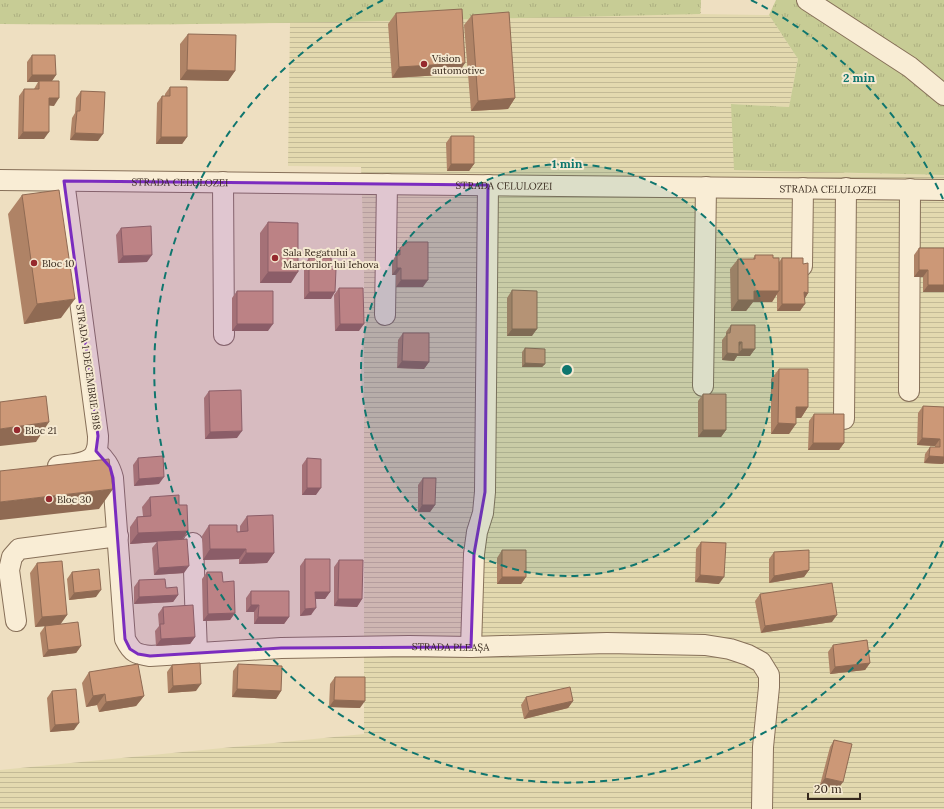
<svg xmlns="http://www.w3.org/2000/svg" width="944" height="809" viewBox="0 0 944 809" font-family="Lora,serif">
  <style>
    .farmland { fill: url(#farmland-rules) }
    .grass { fill: url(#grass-tufts) }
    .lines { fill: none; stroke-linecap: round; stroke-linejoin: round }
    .minor-casing { stroke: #877059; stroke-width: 22 }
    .minor { stroke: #f9edd5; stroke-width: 20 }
    .wall { fill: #af8366 }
    .shaded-wall { fill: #8f6a53 }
    .building { fill: #cc9877; stroke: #8f6a53 }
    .marked { fill: #7b2cbf; fill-opacity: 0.2; stroke: #7b2cbf; stroke-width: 3; stroke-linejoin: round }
    .ring { fill: none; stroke: #0f766e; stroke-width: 2; stroke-dasharray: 7 5 }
    .poi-dot { fill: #96292e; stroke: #f5e9d1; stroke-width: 1.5 }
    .labels { text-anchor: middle; stroke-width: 4; stroke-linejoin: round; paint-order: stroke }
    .poi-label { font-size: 10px; fill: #37291d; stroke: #f5e9d1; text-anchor: start }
    .street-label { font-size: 10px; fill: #37291d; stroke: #f5e9d1 }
    .centre { fill: #0f766e; stroke: #f5e9d1; stroke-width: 2 }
    .ring-label { font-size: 12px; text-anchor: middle; font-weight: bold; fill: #0f766e; stroke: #f5e9d1; stroke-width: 4; stroke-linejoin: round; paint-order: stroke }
  </style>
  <defs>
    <pattern id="farmland-rules" width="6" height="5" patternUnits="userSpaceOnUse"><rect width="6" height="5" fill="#e3d9af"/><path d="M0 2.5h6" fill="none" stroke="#c3ba96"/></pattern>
    <pattern id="grass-tufts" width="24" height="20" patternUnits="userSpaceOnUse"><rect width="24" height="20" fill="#c7cc95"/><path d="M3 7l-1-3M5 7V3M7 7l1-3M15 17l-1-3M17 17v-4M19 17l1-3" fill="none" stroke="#acaf80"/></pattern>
  </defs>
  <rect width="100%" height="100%" fill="#eedfc1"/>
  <path class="farmland" d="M0 0H701V14L769 15 798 59 789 107 731 104 845 173 944 175V809H0V770L364 734V258L361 167 288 166 290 23 109 25 0 24Z"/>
  <path class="grass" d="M0 0H701L700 14C467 19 234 26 0 24Z
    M776 0H944V175L734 170 731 104 789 107 798 59 769 15Z"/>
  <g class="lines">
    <g class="minor-casing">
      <g id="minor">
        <path d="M807 0 910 67 944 95"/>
        <path id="s1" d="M0 180 944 190"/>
        <path d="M223 182 224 335"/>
        <path d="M802 266 803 188"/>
        <path d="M385 315 387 184"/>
        <path d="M703 386 706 187"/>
        <path d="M909 391 910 189"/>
        <path d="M844 419 846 188"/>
        <path id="s2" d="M96 451C105 459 110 466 113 478L125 639C132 653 136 654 150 656L281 648 409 646 471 647 607 643 705 645 730 649 748 655 761 662 769 675V687L763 747 762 809"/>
        <path d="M58 466C70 464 90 465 96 452 98 447 98 441 98 436L64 181"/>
        <path d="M193 543 197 653"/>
        <path d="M16 621 9 570 12 557 19 549 118 536"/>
        <path d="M471 647 474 554 477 532 483 513 485 492 488 185"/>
      </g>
    </g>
    <use href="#minor" class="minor"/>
  </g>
  <path class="wall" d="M396 13 458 74 392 78 388 24Z
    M472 15 515 98 508 109 471 111 464 25Z
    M188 34 235 71 228 81 180 80V44Z
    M32 55 56 75 52 81 54 106 49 105 44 139H18L19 96 24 89H34L38 82H27V62Z
    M170 87 187 137 182 144H156L157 103 162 96H165V94Z
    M81 91 98 141 70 140 72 118 75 113 76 98Z
    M451 136 474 164 469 171H447L446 143Z
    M22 195 61 318 24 324 8 214Z
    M268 222 291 283H260V233Z
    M121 228 147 262 118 263 116 235Z
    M400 248 423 287H396V275H392V262Z
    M919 248 944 292H923V277H914V255Z
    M755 255 773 258 779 262 782 258 803 264 808 293 805 298 800 311H777V294L772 302H753L746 311H731L730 269 738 259H753Z
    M309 258 332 269 331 299H304V265Z
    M339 288 359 331H335L334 295Z
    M512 290 532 336H507V298Z
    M237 291 268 331H232V298Z
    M731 325H755L750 356H737L734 361 722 360V340L726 335V332Z
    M403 333 429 362 424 369 397 368 398 340Z
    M525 348 545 364 542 367H522V352Z
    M779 369 808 407 801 418H796L789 434H771V379Z
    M209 391 237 438 205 439 204 398Z
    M703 394 726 430 721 437H698V401Z
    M923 406 944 407 943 464 924 463 925 454 930 447H935V446L917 445 918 413Z
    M814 414 844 443 839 450H808L809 421Z
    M138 458 159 484 134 486 133 465Z
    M307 458 316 495H302V465Z
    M423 478 435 505 430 512H418V485Z
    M150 497 179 505 188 531 182 540 184 573 154 575 152 548 157 542 130 544V527L137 517 143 516 142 507Z
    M247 516 274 553 267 563 239 564V559L203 560 202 536 209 525 237 532H240V526Z
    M701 542 719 584 695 582 696 549Z
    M502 550 526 577 521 584H497V558Z
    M774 552 809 570 804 577 769 583V559Z
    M305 559 330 592 325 599H316L311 615 300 616V566Z
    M339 560 362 599 357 607 334 606V567Z
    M37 563 67 615 60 624 81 646 76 653 43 657 40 633 45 626 35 627 30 573Z
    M72 572 96 597 69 600 67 579Z
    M207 572 223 582 235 613 230 620 203 621 202 579Z
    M139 580 166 588 178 595 173 602 134 604V587Z
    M251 591 289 617 284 624H254V612H246V598Z
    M760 594 832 622 761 633 755 601Z
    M163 607 195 637 190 644 156 646 155 631 159 626 158 614Z
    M833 645 870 663 865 670 830 674 828 652Z
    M238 664 281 691 276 699 232 697 233 671Z
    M172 665 196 691 168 693 167 672Z
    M89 672 144 696 136 706 99 712 97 705 86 707 82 683Z
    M335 677 360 708 329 707 330 684Z
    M52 691 74 730 50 732 47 698Z
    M526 697 573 701 568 708 524 719 521 705Z
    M834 740 838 789 820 785 830 747Z"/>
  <path class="shaded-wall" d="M465 63 458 74 392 78 399 67Z
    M187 70 235 71 228 81 180 80Z
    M32 75H56L51 82 39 81 38 82H27Z
    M49 98H59L54 106 44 105Z
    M515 98 508 109 471 111 478 101Z
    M23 132H49L44 139H18Z
    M75 133 103 134 98 141 70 140Z
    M161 137H187L182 144H156Z
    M451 164H474L469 171H447Z
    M152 255 147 262 118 263 123 256Z
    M397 268H401L396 275H392Z
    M919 270H928L923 277H914Z
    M268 272H298L291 283H260Z
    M401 280H428L423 287H396Z
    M928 285H944V292H923Z
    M754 291H779L772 302H753L746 311H731L738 300Z
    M309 292H335L331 299H304Z
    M804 292 808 293 804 300Z
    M75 299 61 318 24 324 37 304Z
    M782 304H805L800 311H777Z
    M237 324H273L268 331H232Z
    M340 324H364L359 331H335Z
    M512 329H537L532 336H507Z
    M739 342H742L737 349Z
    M742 349H755L750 356H737L734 361 722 360 727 353 738 354Z
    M402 361 429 362 424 369 397 368Z
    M525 363 545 364 542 367H522Z
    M796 407H808L801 418H789Z
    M49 422 36 442 0 446V429Z
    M778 423 796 424 789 434H771Z
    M703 430H726L721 437H698Z
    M242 431 237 438 205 439 210 432Z
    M922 438 940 439 935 446 917 445Z
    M813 443H844L839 450H808Z
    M929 456 944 457V463L943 464 924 463Z
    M164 477 159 484 134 486 139 479Z
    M307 488H321L316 495H302Z
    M113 489 99 509 0 520V502Z
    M422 505H435L430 512H418Z
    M188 531 181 541H157V542L130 544 138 533Z
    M210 549H246L239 559 203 560Z
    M246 553H274L267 563 239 564Z
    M189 566 184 573 154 575 159 568Z
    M809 570 804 577 769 583 774 576Z
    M700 575 724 577 719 584 695 582Z
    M502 577H526L521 584H497Z
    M101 590 96 597 69 600 74 593Z
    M315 592H330L325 599H310Z
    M178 595 173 602 134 604 139 597Z
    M338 599H362L357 607 334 606Z
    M251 605H259L254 612H246Z
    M316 608 311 615 300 616 305 609Z
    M235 613 230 620 203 621 208 614Z
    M67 615 60 625 35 627 42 617Z
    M837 615 832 622 761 633 765 626Z
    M258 617H289L284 624H254Z
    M195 637 190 644 156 646 161 639Z
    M81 646 76 653 43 657 48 650Z
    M870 663 865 670 830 674 835 667Z
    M201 684 196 691 168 693 173 686Z
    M237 689 281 691 276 699 232 697Z
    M105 694 97 705 86 707 93 696Z
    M144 696 136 706 99 712 106 702Z
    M334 700 365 701 360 708 329 707Z
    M573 701 568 708 524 719 529 711Z
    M79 723 74 730 50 732 55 725Z
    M825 778 843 782 838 789 820 785Z"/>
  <path class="building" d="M462 9 465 63 399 67 396 13Z
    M509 12 515 98 478 101 472 15Z
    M188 34 236 35 235 71 187 70Z
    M32 55H55L56 75H32Z
    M39 81H59V98H49V132H23L24 89H39Z
    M170 87H187V137H161L162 96H170Z
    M81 91 105 92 103 134 75 133 77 111H80Z
    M451 136H474V164H451Z
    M59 190 75 299 37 304 22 195Z
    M268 222 298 223V272H268Z
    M151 226 152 255 123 256 121 228Z
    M408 242H428V280H401V268H397V255H400V248Z
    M919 248H944V285H928V270H919Z
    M755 255H773V258H779V291H754V300H738V259H755Z
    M309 258H331L332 269H336L335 292H309Z
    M782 258H803V264L808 263V293L804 292 805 304H782Z
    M339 288H363L364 324H340Z
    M512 290 537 291V329H512Z
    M237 291H273V324H237Z
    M731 325H755V349H742V342H739V354L727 353V333H730Z
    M403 333H429V362L402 361Z
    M525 348 545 349V364L525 363Z
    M779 369H808V407H796V424L778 423Z
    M241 390 242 431 210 432 209 391Z
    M703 394H726V430H703Z
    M46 396 49 422 0 429V402Z
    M923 406 944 407V457L929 456 930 447H940V439L922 438Z
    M814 414H844V443H813Z
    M163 456 164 477 139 479 138 458Z
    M307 458 321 459V488H307Z
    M109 459 113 489 0 502V471Z
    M423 478H436L435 505H422Z
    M179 495V505H187L188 531 138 533 137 517 151 516 150 497Z
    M273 515 274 553H246V549H210L209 525H237V532L248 531 247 516Z
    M187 539 189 566 159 568 157 541Z
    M701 542 726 543 724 577 700 575Z
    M502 550H526V577H502Z
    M809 550V570L774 576V552Z
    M305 559H330V592H315L316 608 305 609Z
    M339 560H363L362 599H338Z
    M62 561 67 615 42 617 37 563Z
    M99 569 101 590 74 593 72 572Z
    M207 572H222L223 582 234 581 235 613 208 614Z
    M165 579 166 588 177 587 178 595 139 597V580Z
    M832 583 837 615 765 626 760 594Z
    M251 591H289V617H258L259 605H251Z
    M193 605 195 637 161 639 160 624H164L163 607Z
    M78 622 81 646 48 650 45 626Z
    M867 640 870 663 835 667 833 645Z
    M200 663 201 684 173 686 172 665Z
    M138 664 144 696 106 702 105 694 93 696 89 672Z
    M238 664 282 666 281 691 237 689Z
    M335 677H365V701L334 700Z
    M570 687 573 701 529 711 526 697Z
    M76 689 79 723 55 725 52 691Z
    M834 740 852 744 843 782 825 778Z"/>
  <path class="marked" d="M64 181 488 185 485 492 474 554 471 647 281 648 150 656 138 654 130 649 125 639 113 478 110 467 96 451 98 436Z"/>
  <circle cx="567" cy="370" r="206" fill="#0f766e" fill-opacity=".12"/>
  <g class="ring">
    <circle cx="567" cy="370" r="206"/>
    <path d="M943 541A413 413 0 1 1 383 0M751 0A413 413 0 0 1 943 199"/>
  </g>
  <g class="poi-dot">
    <circle cx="424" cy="64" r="4"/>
    <circle cx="275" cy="258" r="4"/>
    <circle cx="34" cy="263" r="4"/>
    <circle cx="17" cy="430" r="4"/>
    <circle cx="49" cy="499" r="4"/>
  </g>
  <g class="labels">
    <g class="poi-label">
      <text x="432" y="62">Vision<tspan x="432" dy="12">automotive</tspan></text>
      <text x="283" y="256">Sala Regatului a<tspan x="283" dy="12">Martorilor lui Iehova</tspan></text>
      <text x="42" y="267">Bloc 10</text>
      <text x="25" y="434">Bloc 21</text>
      <text x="57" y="503">Bloc 30</text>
    </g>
    <g class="street-label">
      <text dy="4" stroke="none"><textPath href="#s1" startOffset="180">STRADA CELULOZEI</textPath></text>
      <text dy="4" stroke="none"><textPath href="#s1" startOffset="504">STRADA CELULOZEI</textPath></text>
      <text dy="4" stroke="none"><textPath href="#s1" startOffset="828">STRADA CELULOZEI</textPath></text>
      <text transform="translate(89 367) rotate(82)" y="4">STRADA 1 DECEMBRIE 1918</text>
      <text dy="4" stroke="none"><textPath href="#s2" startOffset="527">STRADA PLEAȘA</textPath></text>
    </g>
  </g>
  <circle cx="567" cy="370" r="6" class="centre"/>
  <g class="ring-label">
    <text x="859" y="82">2 min</text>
    <text x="567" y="168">1 min</text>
  </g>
  <path d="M808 793v6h52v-6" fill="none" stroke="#37291d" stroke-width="2"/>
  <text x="814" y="793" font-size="12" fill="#37291d" stroke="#f5e9d1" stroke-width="3" paint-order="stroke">20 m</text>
</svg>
